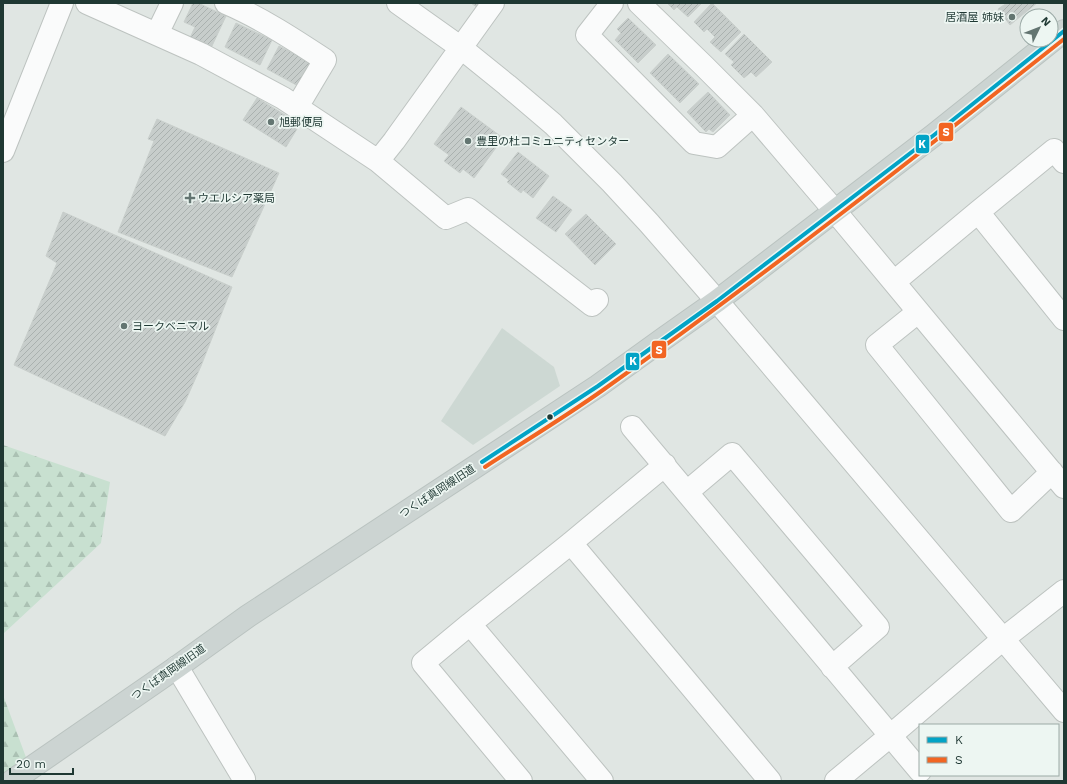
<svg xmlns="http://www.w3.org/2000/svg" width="1067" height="784" viewBox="0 0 1067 784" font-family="'Work Sans','Noto Sans JP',sans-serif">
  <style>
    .built { fill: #cdd8d3 }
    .forest { fill: url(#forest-firs) }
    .building { fill: url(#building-hatch); stroke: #c9cfcc }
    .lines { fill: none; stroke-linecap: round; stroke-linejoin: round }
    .minor-casing { stroke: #bdc3c0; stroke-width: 24 }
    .major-casing { stroke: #bac3c0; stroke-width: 24 }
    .minor { stroke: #fafbfb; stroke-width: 22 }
    .major { stroke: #ccd4d2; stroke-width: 22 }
    .bus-1-casing { stroke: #edf6f2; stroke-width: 7 }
    .bus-2-casing { stroke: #edf6f2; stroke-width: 7 }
    .bus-1 { stroke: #02a3c6; stroke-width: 4 }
    .bus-2 { stroke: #f26522; stroke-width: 4 }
    .poi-dot { fill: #637571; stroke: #edf6f2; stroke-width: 1.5 }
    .bus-dot { fill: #1f3833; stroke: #edf6f2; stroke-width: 1.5 }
    .labels { text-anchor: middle; stroke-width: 3.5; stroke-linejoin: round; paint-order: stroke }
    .poi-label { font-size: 11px; fill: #1f3833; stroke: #edf6f2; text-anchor: start }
    .street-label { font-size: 11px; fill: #1f3833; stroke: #edf6f2 }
    .line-badge { stroke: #edf6f2; stroke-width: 1.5 }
    .badge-label { font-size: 11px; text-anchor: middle; font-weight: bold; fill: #fff }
  </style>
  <defs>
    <pattern id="forest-firs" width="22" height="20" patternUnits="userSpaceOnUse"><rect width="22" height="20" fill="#c8e0d0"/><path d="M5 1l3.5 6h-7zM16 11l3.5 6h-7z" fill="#abc1b3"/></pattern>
    <pattern id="building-hatch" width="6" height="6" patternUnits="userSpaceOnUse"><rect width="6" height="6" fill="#c7cdcb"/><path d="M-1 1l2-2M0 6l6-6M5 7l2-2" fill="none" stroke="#aab1af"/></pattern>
  </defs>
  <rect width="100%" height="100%" fill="#e0e6e3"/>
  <path class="built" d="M502 328 554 367 560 386 473 445 441 421Z"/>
  <path class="forest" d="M3 445 110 482 101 543 3 634Z
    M3 695 34 779 31 781H3Z"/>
  <path class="building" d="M193 3H198L226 16 211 48 190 38 195 27 184 22Z
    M471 3H486L481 10Z
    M667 3H702L688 17 677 7 674 10Z
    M712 3 741 32 721 52 710 42 715 37 707 29 704 32 694 22Z
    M1007 3H1037L1010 25 998 9Z
    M628 18 656 45 638 63 615 40 621 33 617 29Z
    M236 23 272 40 260 65 225 47Z
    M744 34 772 62 756 77 751 72 744 78 731 65 734 62 725 54Z
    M279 46 312 63 300 87 267 69Z
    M668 54 699 84 680 103 650 73Z
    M708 92 730 115 713 132 709 129 706 132 687 112Z
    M257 98 300 124 286 147 243 120Z
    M461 107 503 138 474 178 463 169 460 173 444 161 449 155 434 144Z
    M157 119 279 173 232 277 118 232 154 141 148 139Z
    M518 152 549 176 533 198 523 190 521 193 507 182 509 180 501 174Z
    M553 196 572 210 556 232 536 218Z
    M63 212 232 287 201 366 185 402 165 436 14 365 57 263 46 256Z
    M586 214 616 244 595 265 565 234Z"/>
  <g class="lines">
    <g class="minor-casing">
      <path id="minor" d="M87 3 201 54 283 98 378 161 394 141 493 3
        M226 3C261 18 293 39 325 60L297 107
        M398 3 460 47 507 85 553 124 612 183 649 223 717 301 1064 711
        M612 3 587 35 694 143 717 147 753 115
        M639 3 704 66 753 115 834 210 1064 487
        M157 34 172 3
        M3 151 62 3
        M378 161 446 218 468 209 592 305 597 300
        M978 212 1064 319
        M894 282 978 212 1054 150 1064 162
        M918 312 877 345 1011 511 1052 472
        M632 427 920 771
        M687 492 732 454 878 627 832 667
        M571 543 770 781
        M470 624 423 663 521 781
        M177 667 244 779 243 781
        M602 781 470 624 571 543 665 465
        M836 781 890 736 1003 639 1064 591"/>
    </g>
    <g class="major-casing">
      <path id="major" d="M12 781 177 667 248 616 598 386 666 337 717 301 934 135 1064 31"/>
    </g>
    <use href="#minor" class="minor"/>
    <use href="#major" class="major"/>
    <g class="bus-1-casing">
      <path id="bus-1" d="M482 462 598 386 717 301 934 135 1064 31"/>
    </g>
    <g class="bus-2-casing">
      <path id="bus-2" d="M485 467C525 441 565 417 603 390 761 278 913 159 1064 39"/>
    </g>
    <use href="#bus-1" class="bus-1"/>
    <use href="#bus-2" class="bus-2"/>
  </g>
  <g class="poi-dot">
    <circle cx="1012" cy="17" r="4"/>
    <circle cx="271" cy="122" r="4"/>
    <circle cx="468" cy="141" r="4"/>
    <path d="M188 192h4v4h4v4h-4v4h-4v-4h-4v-4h4z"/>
    <circle cx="124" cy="326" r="4"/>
  </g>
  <circle class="bus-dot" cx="550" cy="417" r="3.5"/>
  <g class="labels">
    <g class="poi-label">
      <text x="1004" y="21" text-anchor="end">居酒屋 姉妹</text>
      <text x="279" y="126">旭郵便局</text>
      <text x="476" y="145">豊里の杜コミュニティセンター</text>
      <text x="198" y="202">ウエルシア薬局</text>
      <text x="132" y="330">ヨークベニマル</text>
    </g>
    <g class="street-label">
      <text transform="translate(437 491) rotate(-33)" y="4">つくば真岡線旧道</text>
      <text transform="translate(168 672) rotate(-35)" y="4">つくば真岡線旧道</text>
    </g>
  </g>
  <g class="line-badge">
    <rect x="938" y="122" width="16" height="20" rx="4" fill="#f26522"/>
    <rect x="915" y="134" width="15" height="20" rx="4" fill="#02a3c6"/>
    <rect x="651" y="340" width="16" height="19" rx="4" fill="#f26522"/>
    <rect x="625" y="352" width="15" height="19" rx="4" fill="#02a3c6"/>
  </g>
  <g class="badge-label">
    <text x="946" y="136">S</text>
    <text x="922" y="148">K</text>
    <text x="659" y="354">S</text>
    <text x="633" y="365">K</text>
  </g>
  <rect width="1067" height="784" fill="none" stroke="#1f3833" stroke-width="8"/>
  <rect x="919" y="724" width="140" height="52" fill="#edf6f2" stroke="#9baaa6"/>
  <rect x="927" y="737" width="20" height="6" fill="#02a3c6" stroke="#9baaa6"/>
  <text x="955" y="744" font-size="12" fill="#1f3833">K</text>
  <rect x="927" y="757" width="20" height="6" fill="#f26522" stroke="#9baaa6"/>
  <text x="955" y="764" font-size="12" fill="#1f3833">S</text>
  <g transform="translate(1039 28) rotate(47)"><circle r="19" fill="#edf6f2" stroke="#9baaa6"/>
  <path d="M0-3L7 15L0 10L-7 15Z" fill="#637571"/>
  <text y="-6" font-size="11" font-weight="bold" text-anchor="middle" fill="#1f3833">N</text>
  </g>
  <path d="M10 768v6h63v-6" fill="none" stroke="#1f3833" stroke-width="2"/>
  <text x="16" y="768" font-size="12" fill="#1f3833" stroke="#edf6f2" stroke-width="3" paint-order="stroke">20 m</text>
</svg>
